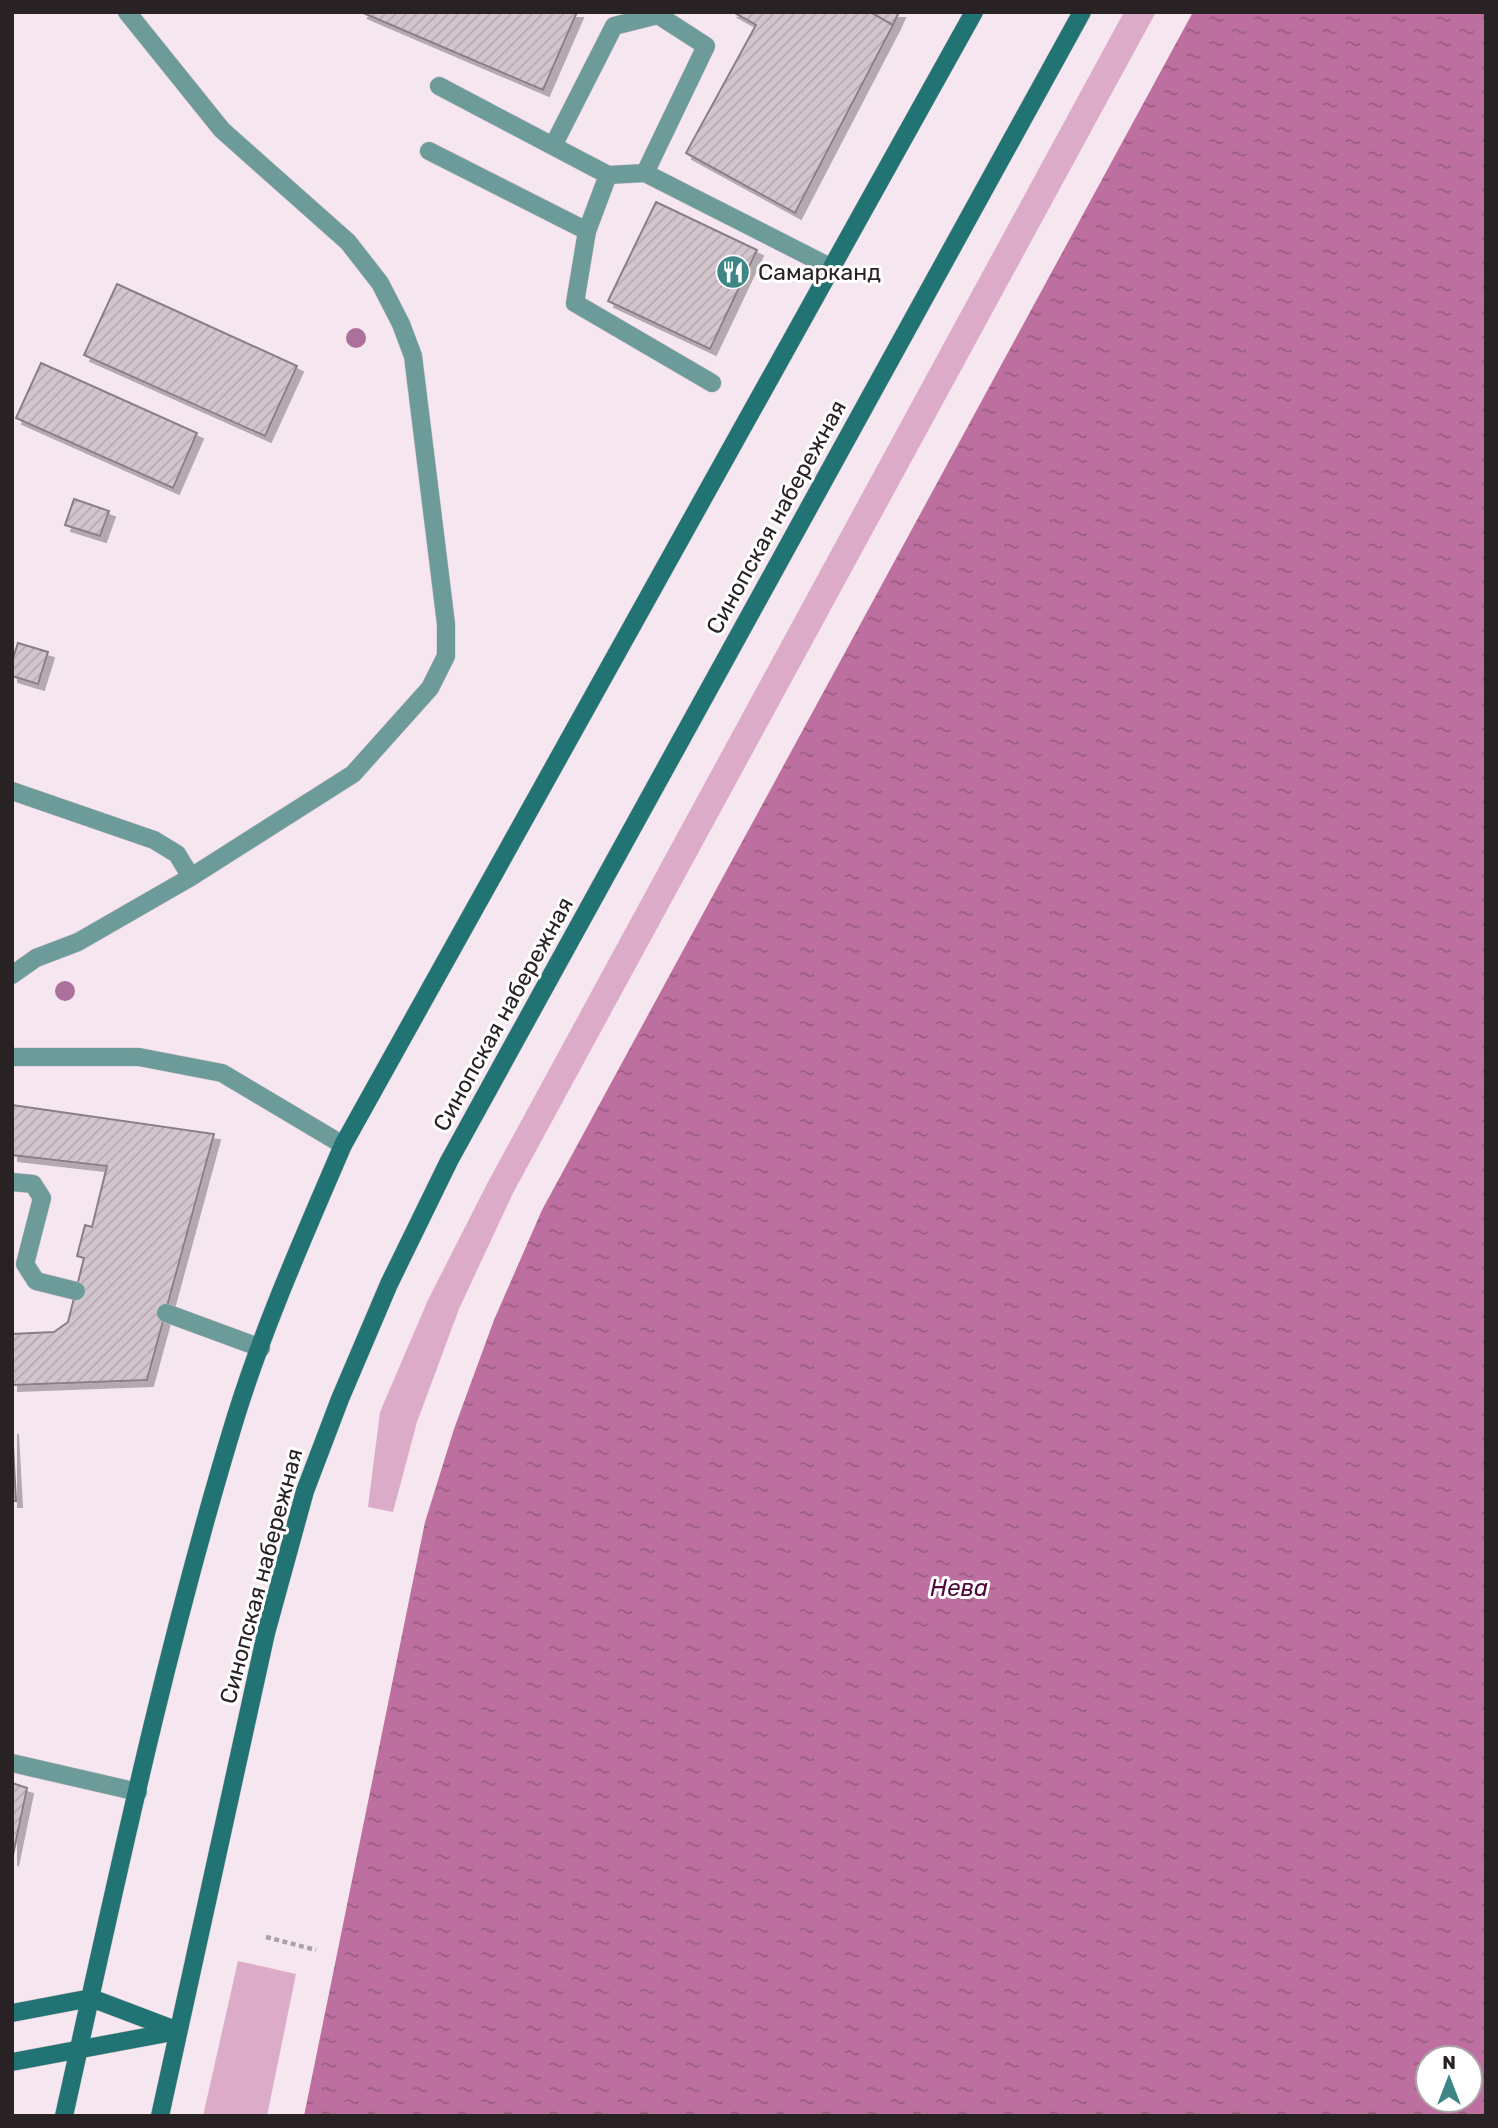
<svg xmlns="http://www.w3.org/2000/svg" width="1498" height="2128" viewBox="0 0 1498 2128" font-family="Rubik,sans-serif">
  <style>
    .grass { fill: #dcabc8 }
    .water { fill: url(#water-ripples); fill-rule: evenodd }
    .building { fill: url(#building-hatch); stroke: #8c7e86; stroke-width: 2; filter: url(#shadow) }
    .lines { fill: none; stroke-linecap: round; stroke-linejoin: round }
    .lane-casing { stroke: #d1c3cb; stroke-width: 19 }
    .secondary-casing { stroke: #d1c3cb; stroke-width: 19 }
    .path { stroke: #ada0a7; stroke-width: 4.5; stroke-dasharray: 5 3.5; stroke-linecap: butt }
    .lane { stroke: #6c9b9a; stroke-width: 18 }
    .secondary { stroke: #217473; stroke-width: 18 }
    .tree { fill: #ac719a }
    .labels { text-anchor: middle; stroke-width: 6; stroke-linejoin: round; paint-order: stroke }
    .poi-label { font-size: 23px; fill: #282225; stroke: #fff; text-anchor: start }
    .street-label { font-size: 23px; fill: #282225; stroke: #fff }
    .water-label { font-size: 24px; font-style: italic; fill: #4f083b; stroke: #fff }
  </style>
  <defs>
    <pattern id="water-ripples" width="26" height="14" patternUnits="userSpaceOnUse" patternTransform="scale(1.75)"><rect width="26" height="14" fill="#bd709f"/><path d="M2 4q2-2 4 0t4 0M15 11q2-2 4 0t4 0" fill="none" stroke="#9a5c81"/></pattern>
    <pattern id="building-hatch" width="6" height="6" patternUnits="userSpaceOnUse" patternTransform="scale(1.75)"><rect width="6" height="6" fill="#d4c5cd"/><path d="M-1 1l2-2M0 6l6-6M5 7l2-2" fill="none" stroke="#b6a9b0"/></pattern>
    <filter id="shadow"><feDropShadow dx="6" dy="6" stdDeviation="0" flood-color="#0004"/></filter>
  </defs>
  <rect width="100%" height="100%" fill="#f6e6ef"/>
  <path class="grass" d="M1124 12H1156L513 1193 459 1309 417 1422 393 1512 368 1507 380 1412 428 1300 488 1182Z
    M238 1961 296 1974 267 2116H203Z"/>
  <path class="water" d="M1193 12H1486V2116H304L425 1522 454 1429 494 1320 542 1210ZM1428 2058H1470V2100H1428Z"/>
  <path class="building" d="M361 12H577L543 90Z
    M733 12H870L893 25 795 213 686 153 756 25Z
    M870 12H899L893 25Z
    M656 202 757 250 710 349 608 301Z
    M117 284 297 366 265 436 84 355Z
    M41 363 197 433 173 488 16 418Z
    M74 499 109 511 100 536 65 525Z
    M18 643 48 652 38 684 12 676V661Z
    M12 1105 214 1134 147 1380 12 1385V1334L54 1332 68 1322 84 1258 77 1256 85 1225 92 1227 107 1166 12 1155Z
    M12 1428 16 1501H12Z
    M12 1783 27 1788 12 1860Z"/>
  <g class="lines">
    <g class="lane-casing">
      <path id="lane" d="M439 86 608 175
        M553 146 614 26 658 15 706 46 645 173
        M429 151 587 231 608 175 645 173 830 267
        M587 231 575 303 712 383
        M12 791 154 840 177 854 191 877
        M12 975 36 958 78 942 191 877 353 774 430 688 446 656V624L413 356 401 324 380 283 348 242 222 130 127 12
        M12 1057H139L222 1073 343 1145
        M12 1182 33 1184 42 1198 25 1264 36 1281 76 1291
        M166 1313 261 1348
        M12 1763 138 1792"/>
    </g>
    <g class="secondary-casing">
      <path id="secondary" d="M12 2013 91 1998 178 2031
        M12 2062 178 2031
        M64 2116C116 1882 166 1645 236 1416 265 1323 305 1234 343 1145L974 12
        M160 2116 266 1633 305 1491 340 1399 389 1284 449 1161 1082 12"/>
    </g>
    <path class="path" d="M266 1937 316 1950"/>
    <use href="#lane" class="lane"/>
    <use href="#secondary" class="secondary"/>
  </g>
  <g class="tree">
    <circle cx="356" cy="338" r="10"/>
    <circle cx="65" cy="991" r="10"/>
  </g>
  <defs>
    <g id="restaurant-disc" transform="scale(1.75)"><circle r="9.5" fill="#3d8685" stroke="#fff"/><path d="M-5-6h1v4h1v-4h1v4h1v-4h1v5L-1.5 .5V6h-2V.5L-5-1ZM5-6V6H3V1.5H1.5Q1.5-4 5-6Z" fill="#fff"/></g>
  </defs>
  <g fill-rule="evenodd">
    <use href="#restaurant-disc" x="733" y="272"/>
  </g>
  <g class="labels">
    <g class="poi-label">
      <text x="758" y="280">Самарканд</text>
    </g>
    <g class="street-label">
      <text transform="translate(776 517) rotate(-61)" y="8">Синопская набережная</text>
      <text transform="translate(503 1014) rotate(-61)" y="8">Синопская набережная</text>
      <text transform="translate(261 1576) rotate(-75)" y="8">Синопская набережная</text>
    </g>
    <g class="water-label">
      <text x="959" y="1596">Нева</text>
    </g>
  </g>
  <rect width="1498" height="2128" fill="none" stroke="#282225" stroke-width="28"/>
  <g transform="translate(1449 2079)"><circle r="33" fill="#ffffff" stroke="#a9a7a8" stroke-width="2"/>
  <path d="M0-5L12 26L0 18L-12 26Z" fill="#3d8685"/>
  <text y="-10" font-size="19" font-weight="bold" text-anchor="middle" fill="#282225">N</text>
  </g>
</svg>
